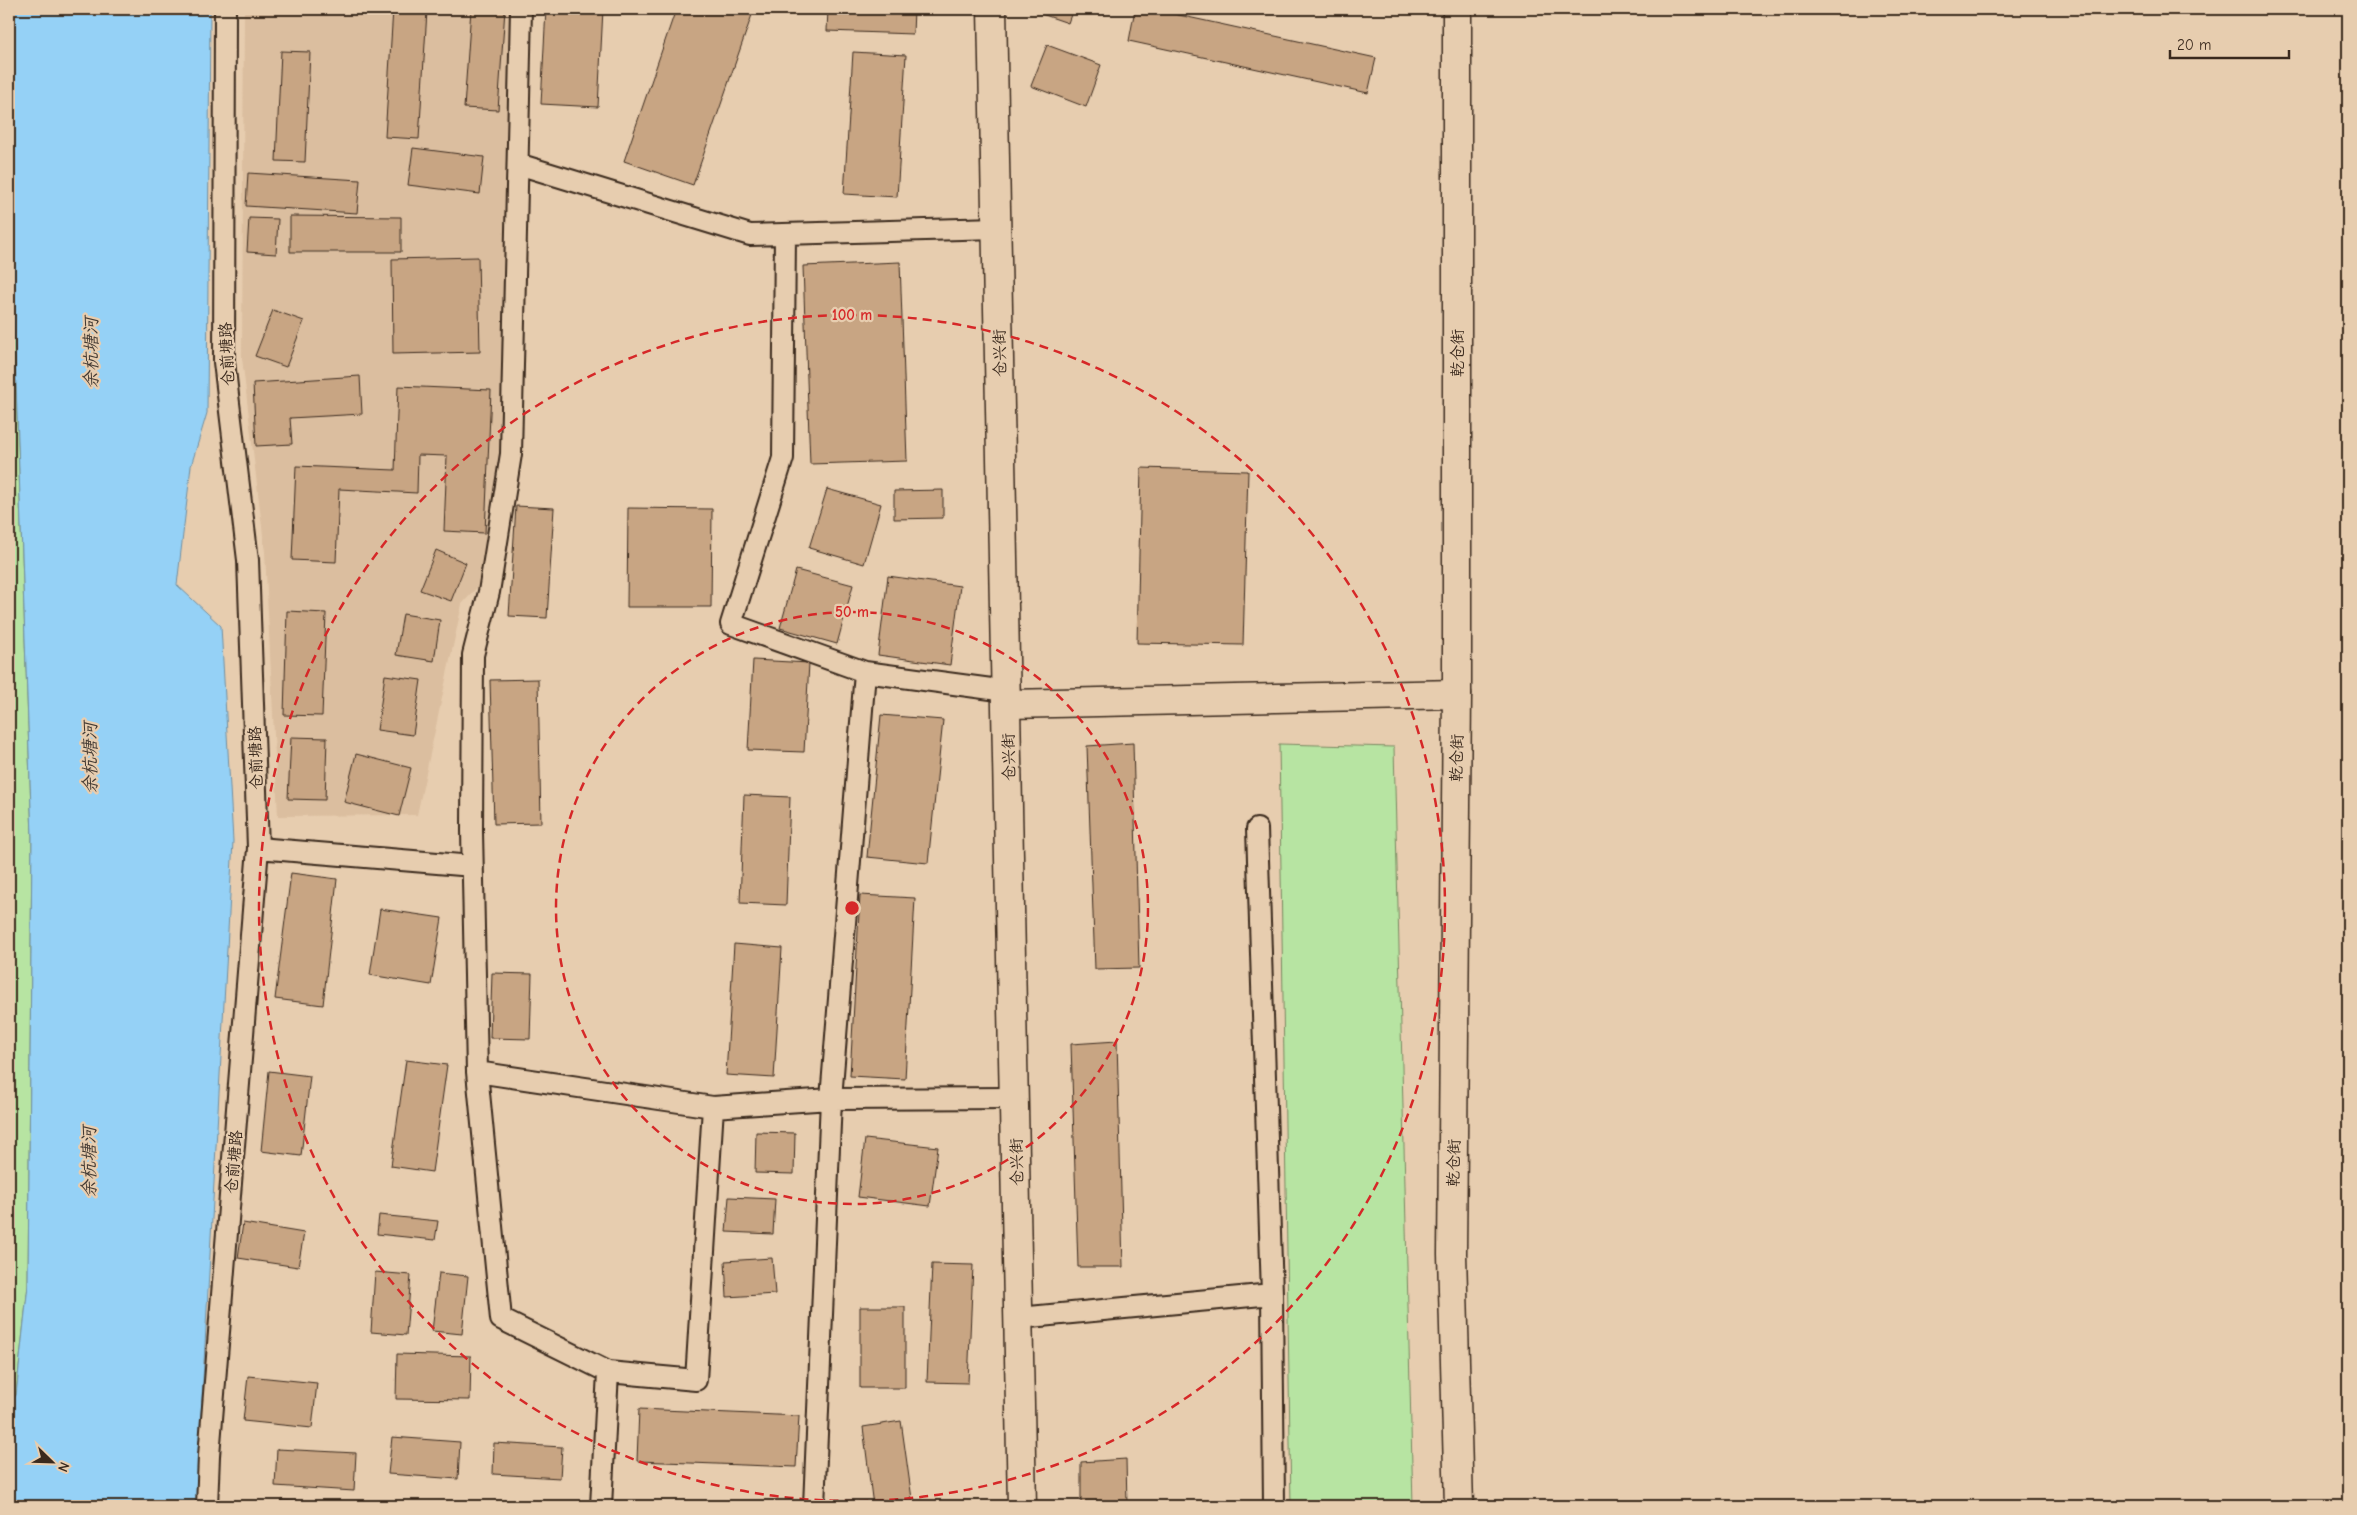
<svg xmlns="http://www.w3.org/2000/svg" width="2357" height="1515" viewBox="0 0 2357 1515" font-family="'Comic Neue','LXGW WenKai TC',sans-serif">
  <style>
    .built { fill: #dbbe9f }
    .green { fill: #b7e4a2; stroke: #798760 }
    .water { fill: #95d1f6; stroke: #718ea0 }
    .building { fill: #c8a583; stroke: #3b2a1e }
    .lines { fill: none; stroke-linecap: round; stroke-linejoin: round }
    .lane-casing { stroke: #3b2a1e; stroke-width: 24 }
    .street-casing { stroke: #3b2a1e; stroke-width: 31 }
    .secondary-casing { stroke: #3b2a1e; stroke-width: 31 }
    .lane { stroke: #e7cdaf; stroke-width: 20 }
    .street { stroke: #e7cdaf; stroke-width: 28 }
    .secondary { stroke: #e7cdaf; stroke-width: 28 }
    .ring { fill: none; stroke: #d62828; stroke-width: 2.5; stroke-dasharray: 9 6 }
    .labels { text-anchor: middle; stroke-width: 4.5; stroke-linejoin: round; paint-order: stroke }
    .street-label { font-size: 16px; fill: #3b2a1e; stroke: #e7cdaf }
    .water-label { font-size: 18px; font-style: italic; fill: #443b34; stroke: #e7cdaf }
    .centre { fill: #d62828; stroke: #e7cdaf; stroke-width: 2.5 }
    .ring-label { font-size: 15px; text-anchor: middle; font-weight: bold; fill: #d62828; stroke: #e7cdaf; stroke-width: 4.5; stroke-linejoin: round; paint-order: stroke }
  </style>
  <rect width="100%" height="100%" fill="#e7cdaf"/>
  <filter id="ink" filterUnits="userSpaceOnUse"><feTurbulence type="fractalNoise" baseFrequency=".02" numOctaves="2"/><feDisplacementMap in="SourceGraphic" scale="10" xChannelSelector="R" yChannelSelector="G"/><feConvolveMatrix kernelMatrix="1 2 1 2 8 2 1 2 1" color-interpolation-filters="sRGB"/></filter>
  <g filter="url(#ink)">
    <path class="built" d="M244 9H525L497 519 484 580 462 604 417 815 278 816 265 552 242 358Z"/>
    <path class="green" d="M9 187 32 837 28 1285 16 1395 9 1405Z
      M1279 744 1394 747 1413 1506H1291Z"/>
    <path class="water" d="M9 9H210L207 413 191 466 177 585 221 626 233 841 196 1506H9V1405L16 1395 28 1285 32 837 9 187Z"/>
    <path class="building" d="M393 9 427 11 419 139 385 137Z
      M471 9H505L498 110 464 108Z
      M546 9H603L598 107 541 104Z
      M676 9H754L693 185 624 161Z
      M828 9H914L913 34 827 31Z
      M1027 9H1073L1068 23Z
      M1135 9H1151L1376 58 1368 93 1129 41Z
      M1047 45 1101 65 1086 107 1031 86Z
      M281 51 310 52 305 162 276 161Z
      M853 52 906 55 897 197 844 194Z
      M413 148 484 157 480 194 408 185Z
      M248 173 360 180 357 213 246 206Z
      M290 216 401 217V252H290Z
      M249 218 278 219 276 254 247 252Z
      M478 257 480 352 393 354 392 259Z
      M900 262 907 461 810 464 803 266Z
      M273 310 304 321 286 367 255 356Z
      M360 376 362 414 290 418 292 444 256 446 253 383Z
      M398 386 491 390 485 533 444 531 447 456 418 455 417 493 339 489 336 562 292 560 296 466 395 470Z
      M1141 468 1248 471 1243 645 1137 643Z
      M827 489 881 504 864 564 809 548Z
      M943 490V518L894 519V491Z
      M516 506 554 508 547 618 509 616Z
      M628 508 712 509 711 607H627Z
      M436 550 466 563 451 601 420 590Z
      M796 570 853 585 837 644 780 628Z
      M888 576 960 586 950 665 878 655Z
      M287 611 326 613 322 716 284 715Z
      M403 614 440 620 434 661 396 655Z
      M753 660 809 663 804 752 748 750Z
      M385 675 421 680 413 735 377 730Z
      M538 679 541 823 494 824 490 680Z
      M881 715 943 720 928 863 867 857Z
      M291 737 327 738 325 800 288 799Z
      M1133 743 1139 968 1095 969 1087 746Z
      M356 754 411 768 399 816 344 802Z
      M744 795 790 797 786 905 740 903Z
      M291 873 337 879 323 1005 275 999Z
      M860 895 915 898 905 1079 850 1076Z
      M380 909 442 918 431 985 370 975Z
      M734 944 782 948 774 1078 726 1075Z
      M492 973 532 974 530 1039 490 1038Z
      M1117 1041 1123 1267H1078L1071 1044Z
      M406 1060 447 1065 432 1172 391 1166Z
      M269 1071 310 1076 301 1156 261 1151Z
      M756 1132 795 1133 794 1174 755 1173Z
      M865 1139 938 1147 930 1206 858 1197Z
      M729 1197 775 1199 773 1234 726 1232Z
      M379 1215 438 1221 435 1240 377 1234Z
      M243 1223 304 1233 298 1267 238 1258Z
      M772 1258 775 1294 727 1297 725 1261Z
      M932 1264 973 1265 968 1383 927 1382Z
      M375 1272 411 1275 406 1335 371 1332Z
      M439 1273 468 1276 462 1334 432 1331Z
      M860 1307H905V1388H860Z
      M397 1354 471 1356 470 1400 396 1399Z
      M248 1376 317 1383 312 1428 243 1421Z
      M639 1409 799 1416 796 1467 637 1461Z
      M901 1421 913 1506H873L863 1427Z
      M392 1437 460 1442 458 1479 388 1474Z
      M494 1443 562 1447 560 1478 493 1474Z
      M277 1449 356 1453 354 1491 275 1486Z
      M1126 1459 1127 1506H1081V1462Z
      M282 1500 332 1504 331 1506H281Z"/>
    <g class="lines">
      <g class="lane-casing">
        <path id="lane" d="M521 9 511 454 489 592 473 655 472 831 477 1072 501 1319 608 1372
          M518 164 750 235 997 228
          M785 234 783 458 731 624 865 672 1006 691
          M1257 829 1272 1294 1274 1506
          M258 848 473 866
          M477 1072 713 1107
          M1019 1318 1272 1294
          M207 1506 209 1456 258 848 248 560 224 362 225 9
          M601 1506 608 1372 696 1380 713 1107 831 1099 1014 1098
          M814 1506 831 1099 865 672"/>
      </g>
      <g class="street-casing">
        <path id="street" d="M1007 704 1457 694"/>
      </g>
      <g class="secondary-casing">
        <path id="secondary" d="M992 9 1022 1506
          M1457 9V694L1452 1254 1459 1506"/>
      </g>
      <use href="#lane" class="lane"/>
      <use href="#street" class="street"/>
      <use href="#secondary" class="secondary"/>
    </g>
  </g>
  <g class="ring">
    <circle cx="852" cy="908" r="296"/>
    <circle cx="852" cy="908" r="593"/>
  </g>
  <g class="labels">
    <g class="street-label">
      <text transform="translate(999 353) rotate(-91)" y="6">仓兴街</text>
      <text transform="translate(1457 353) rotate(-90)" y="6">乾仓街</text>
      <text transform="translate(226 354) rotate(-93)" y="6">仓前塘路</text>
      <text transform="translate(1008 757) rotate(-91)" y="6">仓兴街</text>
      <text transform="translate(255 758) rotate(-92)" y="6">仓前塘路</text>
      <text transform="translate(1456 758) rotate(-89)" y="6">乾仓街</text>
      <text transform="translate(233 1162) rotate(-85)" y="6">仓前塘路</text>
      <text transform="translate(1016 1162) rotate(-91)" y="6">仓兴街</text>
      <text transform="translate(1453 1163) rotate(-89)" y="6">乾仓街</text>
    </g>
    <g class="water-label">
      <text transform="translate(91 353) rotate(-90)" y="6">余杭塘河</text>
      <text transform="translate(90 758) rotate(-90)" y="6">余杭塘河</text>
      <text transform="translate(89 1162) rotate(-90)" y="6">余杭塘河</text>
    </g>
  </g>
  <circle cx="852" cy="908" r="8" class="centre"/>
  <g class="ring-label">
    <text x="852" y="320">100 m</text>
    <text x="852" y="617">50 m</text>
  </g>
  <rect width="2357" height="1515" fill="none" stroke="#e7cdaf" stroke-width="30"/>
  <rect x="15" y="15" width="2327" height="1485" fill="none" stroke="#3b2a1e" stroke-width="2" filter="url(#ink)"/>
  <g transform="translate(52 1462) rotate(113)" stroke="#e7cdaf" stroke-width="4" paint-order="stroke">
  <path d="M0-4L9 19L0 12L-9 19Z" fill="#3b2a1e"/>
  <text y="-8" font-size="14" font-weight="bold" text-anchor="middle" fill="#3b2a1e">N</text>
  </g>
  <path d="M2170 50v8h119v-8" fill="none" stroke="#3b2a1e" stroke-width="2.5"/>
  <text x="2177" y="50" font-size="15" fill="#3b2a1e" stroke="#e7cdaf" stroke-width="4" paint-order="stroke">20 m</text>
</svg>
